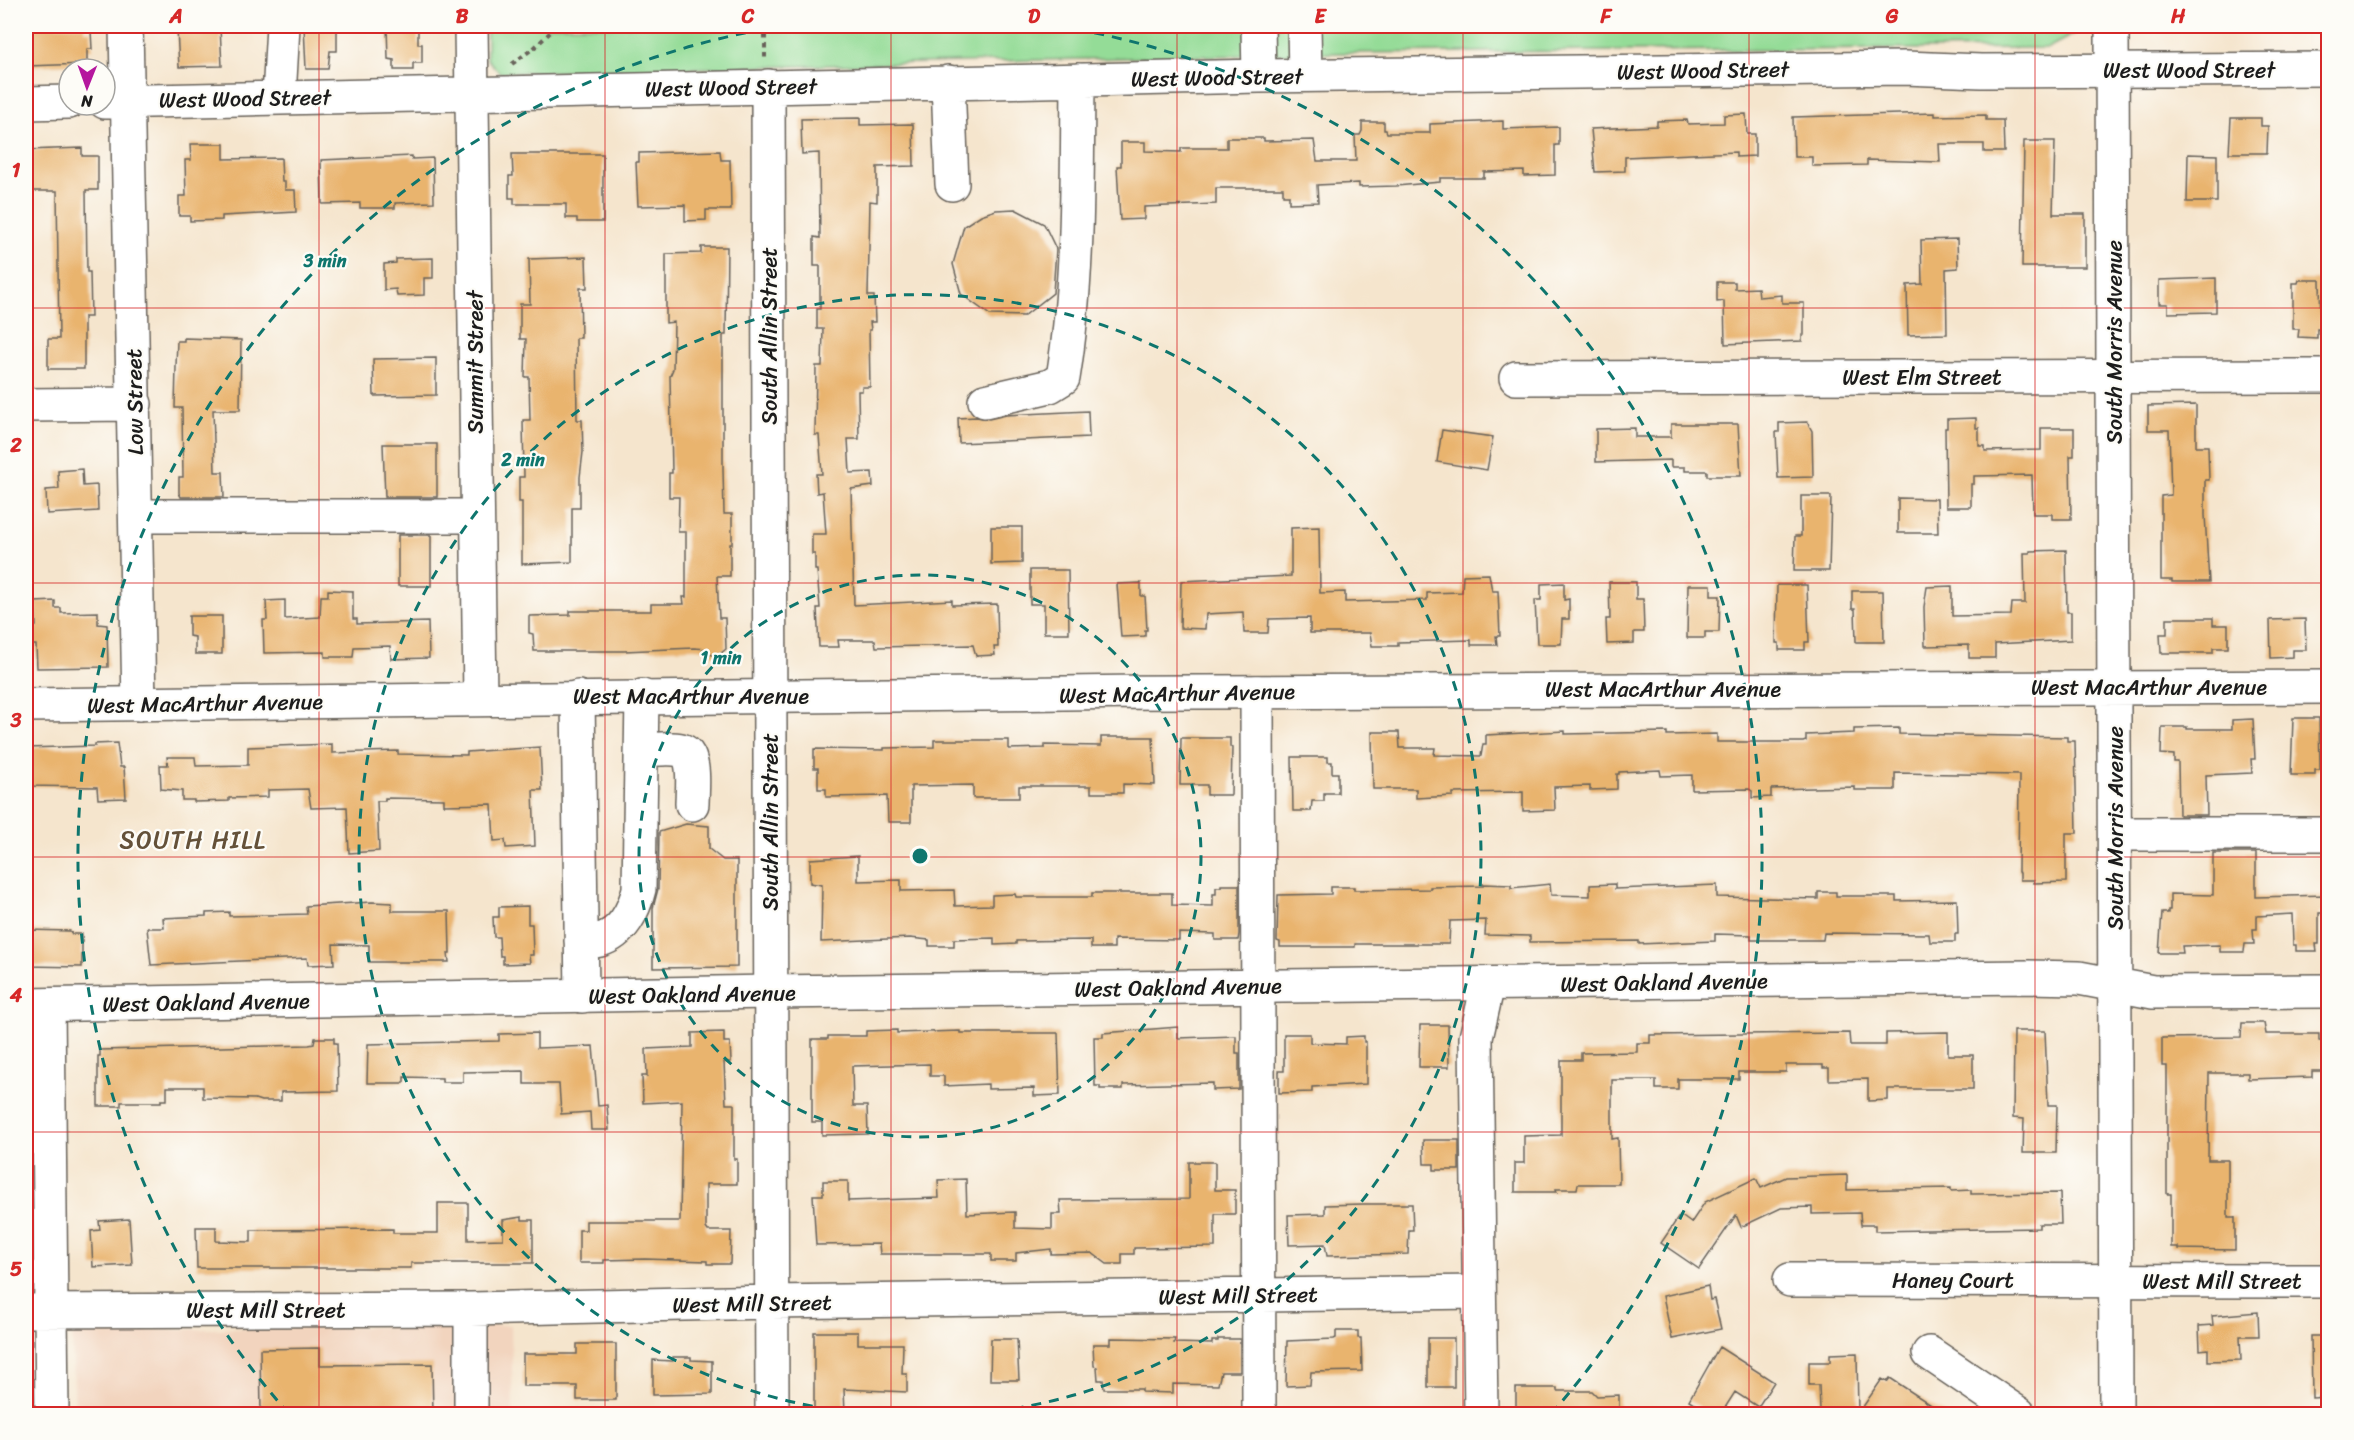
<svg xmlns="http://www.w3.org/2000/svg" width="2354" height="1440" viewBox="0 0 2354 1440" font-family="Sriracha,sans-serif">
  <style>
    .built { fill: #f2d4be }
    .green { fill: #94dc97; stroke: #587c5a; stroke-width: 1.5 }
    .building { fill: #e9b46e }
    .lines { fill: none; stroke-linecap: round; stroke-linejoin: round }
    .minor-casing { stroke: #68625a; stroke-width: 36 }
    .major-casing { stroke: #68625a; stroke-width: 36 }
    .path { stroke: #68625a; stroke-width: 4; stroke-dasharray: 4.5 4.5; stroke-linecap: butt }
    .minor { stroke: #fff; stroke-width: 33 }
    .major { stroke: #fff; stroke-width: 33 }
    .grid { fill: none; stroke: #d62828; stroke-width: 1.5; stroke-opacity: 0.55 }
    .ring { fill: none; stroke: #0f766e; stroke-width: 3; stroke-dasharray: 10 8 }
    .labels { text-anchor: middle; stroke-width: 4.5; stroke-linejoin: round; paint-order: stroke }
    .street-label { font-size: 22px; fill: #1c1c1c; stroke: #fdfcf7 }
    .neighbourhood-label { font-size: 24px; letter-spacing: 1.5px; fill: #645139; stroke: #fdfcf7 }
    .centre { fill: #0f766e; stroke: #fdfcf7; stroke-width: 3 }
    .ring-label { font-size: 18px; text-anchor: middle; font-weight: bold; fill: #0f766e; stroke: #fdfcf7; stroke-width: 4.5; stroke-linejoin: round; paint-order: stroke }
    .neatline { fill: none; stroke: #d62828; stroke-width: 2 }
    .grid-label { font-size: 20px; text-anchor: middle; font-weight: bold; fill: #d62828 }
  </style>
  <rect width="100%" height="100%" fill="#fdfcf7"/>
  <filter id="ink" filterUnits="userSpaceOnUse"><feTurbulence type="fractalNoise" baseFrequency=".0167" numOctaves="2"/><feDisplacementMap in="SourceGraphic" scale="12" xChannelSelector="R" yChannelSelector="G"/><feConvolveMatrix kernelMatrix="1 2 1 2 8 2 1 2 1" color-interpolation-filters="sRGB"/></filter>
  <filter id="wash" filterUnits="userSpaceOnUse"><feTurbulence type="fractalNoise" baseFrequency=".008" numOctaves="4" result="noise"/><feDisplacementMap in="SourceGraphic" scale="24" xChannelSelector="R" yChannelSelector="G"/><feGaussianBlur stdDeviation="1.35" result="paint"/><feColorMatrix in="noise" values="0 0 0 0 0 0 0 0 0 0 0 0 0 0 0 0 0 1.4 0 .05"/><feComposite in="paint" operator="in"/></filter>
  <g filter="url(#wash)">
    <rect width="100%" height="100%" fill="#f5e5cd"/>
    <path class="built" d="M511 1325 513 1414H75L72 1331Z"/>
    <path class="green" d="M487 26H2089L2048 48 1340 53 500 73 487 59Z"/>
    <g id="blocks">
      <path class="building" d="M26 26H84V31H91L92 49H87V64L26 66Z
        M304 26H337V51H330L328 69H306Z
        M387 26H418V44H422V63H413V70H394V60L388 59Z
        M220 28 222 66 179 67 177 29Z
        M1935 113V116L1986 115V120H2003L2004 152H1984V144H1939L1940 162 1867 160V165L1812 166V157H1794L1793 117Z
        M1746 114 1747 134H1755V156L1736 157V152L1625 157V171L1595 172 1591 129 1657 126V121L1687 120 1688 124 1724 123V115Z
        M860 118V125L913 124 914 166 877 167V202L870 201 868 296H874L875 322H870L871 330H869L870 387H862V391H858L859 439H848L850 473 872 472 873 486 851 489 854 605 952 600V605L997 604 998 647H994L995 655 976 656 973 645 876 647 875 640H838L839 647H819L817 608H820L817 570H815V554H812V534H826L823 492 817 493 816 474H822L819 435H815L816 366H822L823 329H817V309H820V266H814V237L820 238 819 153 802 154 801 119Z
        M2231 118H2261V126H2268L2267 153H2229Z
        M1503 121V129L1559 127V145H1555V175L1524 176V171L1484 172V178H1440V182L1396 186 1359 187V183L1317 185 1318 202 1289 203V195H1283V188H1216V204L1144 207V219L1120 220 1117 166H1121V142H1145V151L1181 152V148H1227V138H1264V141L1314 140 1317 161H1356L1355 135H1360L1362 131V122H1384V130H1386L1387 133H1430V124Z
        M2024 141H2055L2053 214H2085V267H2022Z
        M190 144H224V159L281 158 282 182H285V190H295L296 212 222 216V220L190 221V216H179V196H186L185 160H191Z
        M82 148V156H98V190H86L87 272H90L91 317H84V369H48V339H59L57 191H26V150Z
        M720 151 721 160H730L731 210H706V220L685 221V205L638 206 636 162H639V153Z
        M512 154H603V222H577V218H566V204H514V198H509V176H513Z
        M2188 154 2217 155V202H2187Z
        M412 156V159L433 158 434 202 395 203V208H360V203L322 204 321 160Z
        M1015 209 1044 224 1056 249 1053 293 1024 316 990 315 961 294 953 264 964 226 981 215 996 210Z
        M1957 239 1958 268 1946 269 1947 334 1908 335 1907 285 1922 284 1921 240Z
        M701 247H727L726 335H723V469L724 514H732V544H730V576H717L719 618H725L726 649 720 654 707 655V649L694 648 624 651H534L533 634 529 633V616L570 615V611H651V604H684L683 597H686V532H678L679 497H669V473H672L670 376 673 369 674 322 666 323V254L701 253Z
        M586 257 587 288H580L581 338H576L577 420H582L583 452 580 477V508H572V562L522 564V502H519V477H524L523 420H530L529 377H525L526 339H520V304H530L529 259Z
        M433 258V278H424V295L397 296 396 289 384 290V264L396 263V259Z
        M2216 278V312L2168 313V304H2159V280Z
        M2299 280H2320L2321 329H2317V338L2298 337 2299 329H2293V283H2298Z
        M1717 282H1735V289L1758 288 1759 297 1782 295V303H1804V335H1802V341L1725 344 1724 301 1717 302Z
        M184 338 241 340 240 410H213L215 472H223L224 497H181L179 493V477H183L182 408H175L176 366 177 341H184Z
        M436 358V395L374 396 373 359Z
        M2196 405V446H2208L2209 480H2205V515L2209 582H2172V580H2161V496L2171 495 2169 430H2148V406Z
        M1088 411 1089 437 959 443 958 418 976 417 989 419 1006 415Z
        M1976 418V428H1979V446H1985V451L2041 450V428H2074V456H2070L2071 519H2052V514H2033L2032 475 1974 476V484H1971V507H1946L1945 428H1947V419Z
        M1807 422 1812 431 1813 477 1778 478 1776 432H1779V423Z
        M1671 424H1738L1741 476H1707V471H1685V467H1671V460L1596 462V429L1635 428V437H1671Z
        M1442 430 1493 437 1487 470 1437 462Z
        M383 444H437V497H385Z
        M82 469 83 486 97 485 98 511 47 514 46 490 59 489 58 471Z
        M1801 496H1831L1829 571H1794L1795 536H1801Z
        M1898 498 1937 499 1938 533H1898Z
        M991 527H1022V563L991 564Z
        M1319 527 1320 593 1345 592V602L1427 600V593L1462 592 1463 575 1489 574 1492 591H1498L1500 636H1496L1497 645H1471V640L1398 642V646H1372L1370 633H1310V618L1269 619 1268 633H1244L1243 612 1206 614 1205 629 1180 628 1181 581 1291 576V528Z
        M398 535H431V586H398Z
        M2066 550 2067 612H2071V640L1995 644V658H1969V645L1925 646 1924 607 1927 587 1952 586V616L2011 615 2012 603H2025L2024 553H2030V551Z
        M1030 570H1068L1069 633H1044V604H1030Z
        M1609 582H1636V599H1643L1644 632H1634V643L1607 644 1606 619H1610Z
        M1141 583V596H1145L1147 630H1145V636L1121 637 1117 584Z
        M1564 583V600L1569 599V619H1562L1561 644H1537L1535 600H1541V584Z
        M1688 585H1711V596H1720L1719 632H1705V638H1687Z
        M1777 585H1807L1809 642H1805V650H1779V643H1776Z
        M328 590 353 591V619H357V624L428 622 429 658 391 659 390 646 354 647 353 657H325V652L264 653 263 620H267L266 601 285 600V619L320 617 321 596H328Z
        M1852 591H1883L1884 642H1856L1855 609H1852Z
        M55 601V608H61V613L98 612V624L107 625 108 667 37 668 36 645H32L31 626H36L35 602Z
        M189 616H222V654H195V637L189 636Z
        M2167 618H2213V625H2228V648H2213V653H2161L2160 634H2167Z
        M2305 619 2306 650H2293V657L2271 658 2270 620Z
        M2293 718H2319L2320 770H2315V775H2291Z
        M2253 719 2255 759H2251L2252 773 2206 775 2207 815H2179L2178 762H2174V755L2161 754 2162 727H2187V729H2232V720Z
        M1899 728V734L2067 737V741H2075L2077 833H2066V882L2034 883V880H2020V873L2018 872 2019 775 1895 773V790H1855V787L1771 789V797L1752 798V791L1749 789 1692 790V775L1661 776 1660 770 1619 772V774H1617V789L1590 790V786L1554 787 1555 810 1523 811V792L1453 793V796L1416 798V789H1373L1372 732H1399L1400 748H1435L1434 755 1481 756 1483 744H1486V735L1565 731V734L1667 732V735L1717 734V742H1803L1806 741V735L1854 733V729Z
        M1101 737H1153L1155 785 1123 784V793H1091V786H1019V798H973V785L911 786V822H888L887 796 826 797V789H818V768H814V749L884 750V748L934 747V740H1009V749L1045 748V745L1101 746Z
        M1181 738H1230V747H1232L1231 795H1207V785H1180Z
        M117 743 120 767H124L126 798 98 799 97 787 26 786V748L95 746V744Z
        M332 744V753L398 751V754L467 755V752L540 747 542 790H533L535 846 506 848 505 840 494 841 492 804 444 805V799L385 798V801H377L379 851 349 853 347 807 311 808 308 789 268 790V797L229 798V801L194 802V800H182V791L161 789 160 765H168L167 757H195L196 766 248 765V747Z
        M1292 757H1328V762H1332V773H1338V793H1324V801H1312L1311 811H1293Z
        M686 824 709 826V849L723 860H737V967L653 968V908L658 889 659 832Z
        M2213 853H2256V897L2328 895V913H2319V944H2316L2317 951H2296V945H2293L2292 914 2257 916V929H2253L2254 944H2245L2244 952H2220V945L2182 946 2183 953H2159L2162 913H2168V910H2170V894L2213 895Z
        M858 856V881L901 880V891L954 890 955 906 992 905V895L1015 894 1016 897H1092V893H1172V905L1213 906V894H1216V887H1221V885H1239V934L1238 940H1215V934L1179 933V940L1114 939V948H1091V940L1016 941V944L994 945V938L954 939V946H929V940L910 938 821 942 822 885 810 883V859Z
        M1483 884 1511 885V888L1550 884 1551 895 1590 896V885L1615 884V889L1717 885V897L1818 899V892H1836V896H1896V901L1957 900 1958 934H1955V942H1930L1929 934 1824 933 1823 940H1751V935L1715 934V941L1663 943 1639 944V941L1530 942V936L1485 935 1486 920 1450 921 1449 944H1355V947H1280V942L1277 941 1278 895 1331 894V887H1354V890L1430 889V887L1483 886Z
        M372 902 392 903V911H449L450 953H448L449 962H369V945L333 944 334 964 308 965 307 958 151 965 147 928H164L163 918 206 916V913L229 912V916L307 914 306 906Z
        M528 906V924H532L533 955H529L530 963 503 964V956H500L499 937H494L493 917H499V907Z
        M26 930 70 931 72 934H82V967L26 966Z
        M2242 1023H2264L2266 1034H2319V1041L2323 1042V1071H2312V1077L2248 1079V1073H2209L2208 1160H2228V1217H2235V1250L2178 1249V1247H2171V1194H2167V1066H2162V1038L2241 1037Z
        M1420 1025H1448L1449 1067H1419Z
        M1178 1027V1038L1236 1036V1053H1239V1089L1213 1090V1083L1123 1085V1089H1100V1086H1095L1094 1037H1103V1033Z
        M897 1030V1033L960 1031V1033H1058L1060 1095 1034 1096V1088L988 1089V1084L944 1086V1076H930V1064L852 1066 853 1106H867L868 1134 822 1135V1122H812V1039H828V1036H866V1031Z
        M2014 1031H2045L2048 1105H2057L2056 1153H2023L2024 1119 2013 1118Z
        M724 1032V1042H730L731 1062H724L726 1104H734V1159H737V1184H706V1228L708 1231H731L730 1264H707V1261L645 1259 604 1260V1263H579V1230H586V1221H680L682 1101 643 1103 642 1076H647L646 1049 692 1047V1033Z
        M1948 1032V1055H1973V1089H1888V1100L1868 1101V1079L1829 1080V1068H1823V1065H1786V1072H1739V1079H1678V1089H1656V1080H1612V1139L1618 1138 1619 1184H1578L1577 1189H1556L1557 1192H1515V1163H1524V1136L1561 1135V1060H1581V1053L1637 1052V1043H1650V1035L1849 1033 1850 1045H1886V1033Z
        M537 1033V1048L593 1046 598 1106 607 1105 609 1130H591L590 1112 561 1114 559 1084H524V1071L463 1072V1082H442V1078L404 1077V1083H367L368 1044 499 1041V1034Z
        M1284 1034H1310V1043L1346 1044V1037L1364 1036V1042H1366V1084L1312 1087V1092L1279 1093V1071H1284Z
        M315 1038H334V1043H337L338 1091 281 1092V1101H261L255 1099 203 1098V1087H167V1100H161V1102H121V1106H98V1056H100V1050L309 1045 314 1044Z
        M1423 1140H1459V1170H1434V1164H1424Z
        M1189 1162H1215V1190H1235V1214H1215V1247L1134 1248V1254H1122V1264H1107L1092 1253 1051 1254V1249L1016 1253V1261H991V1254H880L879 1244 816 1245 813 1195H823V1181H848V1201L939 1198 938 1180 966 1179 967 1214 1015 1212V1228L1052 1229V1214H1061L1060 1200 1189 1199Z
        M1847 1175V1190L1951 1188V1191L1971 1190V1194L2060 1193 2061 1224H2039V1228L1875 1231V1225H1861L1860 1213 1812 1214V1207L1781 1208 1741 1227 1736 1215 1699 1269 1661 1243 1680 1215 1691 1223 1705 1202 1756 1178 1761 1188 1786 1177Z
        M438 1203H468V1240L503 1239V1220L522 1217V1220H533V1263H411V1268H197L196 1227H216V1241L251 1242V1230L393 1229V1233H438Z
        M1363 1204H1412L1413 1230H1409L1408 1254 1327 1256 1325 1244 1289 1245 1288 1215 1325 1214V1205Z
        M129 1219 132 1265 93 1267 91 1231 100 1230 99 1221Z
        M1708 1286 1710 1300 1714 1299 1721 1329 1672 1339 1663 1296Z
        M2258 1312 2259 1336H2240L2241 1360 2208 1361V1349L2200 1350 2199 1326 2213 1325 2212 1316Z
        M1336 1331H1358V1338H1361L1362 1371 1311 1372 1310 1385 1286 1386 1287 1341 1334 1339 1336 1338Z
        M814 1332H858V1344H903L902 1374H907V1392L844 1389 845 1414H814Z
        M2311 1336H2328V1397L2312 1398Z
        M1110 1338 1175 1339 1174 1343 1212 1344V1341H1218V1339H1240V1372H1221L1218 1385 1173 1384V1393L1142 1392V1389H1104L1103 1380H1098L1097 1367 1094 1366 1093 1344H1110Z
        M1428 1338H1454V1387H1428Z
        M991 1339H1017L1019 1380H990Z
        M577 1344H616V1400H577V1386H523V1354H577Z
        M1719 1347 1774 1382 1758 1407 1735 1392 1721 1414H1711L1689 1400Z
        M320 1348V1365L432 1364 433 1414H261L260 1349Z
        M1857 1353 1858 1414H1822V1410H1820L1819 1385H1809V1362H1830V1354Z
        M673 1357H691V1360L712 1361V1394L653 1395V1360L673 1361Z
        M1890 1378 1945 1414H1858L1882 1379 1887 1382Z
        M1516 1388H1557V1391H1592L1597 1396 1619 1395V1414H1516Z"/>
    </g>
  </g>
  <g filter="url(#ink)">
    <use href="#blocks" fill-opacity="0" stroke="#68625a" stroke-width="1.5"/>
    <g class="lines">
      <g class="minor-casing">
        <path id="minor" d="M126 26 139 704
          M471 26 480 698
          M1258 26 1259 76
          M1304 26 1305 75
          M948 82 952 184
          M768 86 772 1414
          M279 97 283 26
          M105 102 1259 76 1905 68 1981 71 2328 69
          M26 103 69 102
          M1516 378 2328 376
          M985 401 1050 386 1063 378C1079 279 1077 179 1078 80
          M26 405 135 404
          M137 516H477
          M1257 692 1259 1414
          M578 697 582 996
          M642 750C653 750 669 747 681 750 697 754 692 790 692 804
          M2115 834H2328
          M581 941C587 941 595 942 600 940 623 933 634 910 639 889L642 696
          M48 1005 52 1414
          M1790 1280 2328 1281
          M471 1309V1414
          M26 1311 471 1309 771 1302 1478 1292
          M1929 1353 2019 1414
          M1481 1414 1476 1038 1488 984"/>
      </g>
      <g class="major-casing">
        <path id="major" d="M2112 26 2116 1414
          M26 705C793 695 1561 686 2328 687
          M26 1005 771 992 2028 977 2079 978 2153 992 2328 991"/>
      </g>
      <path class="path" d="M765 26V61
        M512 64 535 47 557 26"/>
      <use href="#minor" class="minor"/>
      <use href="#major" class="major"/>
    </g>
  </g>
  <path class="grid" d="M319 26V1414M605 26V1414M891 26V1414M1177 26V1414M1463 26V1414M1749 26V1414M2035 26V1414M26 308H2328M26 583H2328M26 857H2328M26 1132H2328"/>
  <g class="ring">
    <circle cx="920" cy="856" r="281"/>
    <path d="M866 1414A561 561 0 1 1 974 1414"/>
    <path d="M289 1414A842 842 0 0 1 781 26M1059 26A842 842 0 0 1 1551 1414"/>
  </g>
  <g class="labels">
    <g class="street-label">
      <text transform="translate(1703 70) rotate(-1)" y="8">West Wood Street</text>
      <text x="2189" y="78">West Wood Street</text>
      <text transform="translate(1217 77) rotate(-1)" y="8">West Wood Street</text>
      <text transform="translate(731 87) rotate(-1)" y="8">West Wood Street</text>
      <text transform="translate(245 98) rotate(-1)" y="8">West Wood Street</text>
      <text transform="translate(769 336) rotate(-90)" y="8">South Allin Street</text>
      <text transform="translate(2114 342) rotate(-90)" y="8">South Morris Avenue</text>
      <text transform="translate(475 362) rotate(-90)" y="8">Summit Street</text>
      <text x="1922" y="385">West Elm Street</text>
      <text transform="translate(134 402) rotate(-91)" y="8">Low Street</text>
      <text x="2149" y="695">West MacArthur Avenue</text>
      <text x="1663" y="697">West MacArthur Avenue</text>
      <text transform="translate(1177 693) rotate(-1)" y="8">West MacArthur Avenue</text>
      <text x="691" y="704">West MacArthur Avenue</text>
      <text transform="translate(205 703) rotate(-1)" y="8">West MacArthur Avenue</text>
      <text transform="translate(770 822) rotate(-90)" y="8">South Allin Street</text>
      <text transform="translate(2115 828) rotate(-90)" y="8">South Morris Avenue</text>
      <text transform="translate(1664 982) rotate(-1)" y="8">West Oakland Avenue</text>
      <text transform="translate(1178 987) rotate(-1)" y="8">West Oakland Avenue</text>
      <text transform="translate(692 994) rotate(-1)" y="8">West Oakland Avenue</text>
      <text transform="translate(206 1002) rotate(-1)" y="8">West Oakland Avenue</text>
      <text x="1953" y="1288">Haney Court</text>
      <text x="2222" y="1289">West Mill Street</text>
      <text transform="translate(1238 1295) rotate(-1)" y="8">West Mill Street</text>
      <text transform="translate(752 1303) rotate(-1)" y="8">West Mill Street</text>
      <text x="266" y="1318">West Mill Street</text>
    </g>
    <g class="neighbourhood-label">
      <text x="193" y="848">SOUTH HILL</text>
    </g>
  </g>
  <circle cx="920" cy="856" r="9" class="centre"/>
  <g class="ring-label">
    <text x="325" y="267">3 min</text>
    <text x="523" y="466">2 min</text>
    <text x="721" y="664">1 min</text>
  </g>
  <rect width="2354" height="1440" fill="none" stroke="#fdfcf7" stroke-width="66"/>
  <g transform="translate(87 87) rotate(181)"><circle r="28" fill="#fdfcf7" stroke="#a3a29f" stroke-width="1.5"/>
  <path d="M0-4.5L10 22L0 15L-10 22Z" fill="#b5179e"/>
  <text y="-9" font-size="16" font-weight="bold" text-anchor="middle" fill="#1c1c1c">N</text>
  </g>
  <rect x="33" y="33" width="2288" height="1374" class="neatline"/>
  <g class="grid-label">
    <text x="176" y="23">A</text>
    <text x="462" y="23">B</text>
    <text x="748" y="23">C</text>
    <text x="1034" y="23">D</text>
    <text x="1320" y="23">E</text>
    <text x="1606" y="23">F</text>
    <text x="1892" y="23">G</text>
    <text x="2178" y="23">H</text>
    <text x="16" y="177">1</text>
    <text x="16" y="452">2</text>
    <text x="16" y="727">3</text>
    <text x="16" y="1002">4</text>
    <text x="16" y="1276">5</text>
  </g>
</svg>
